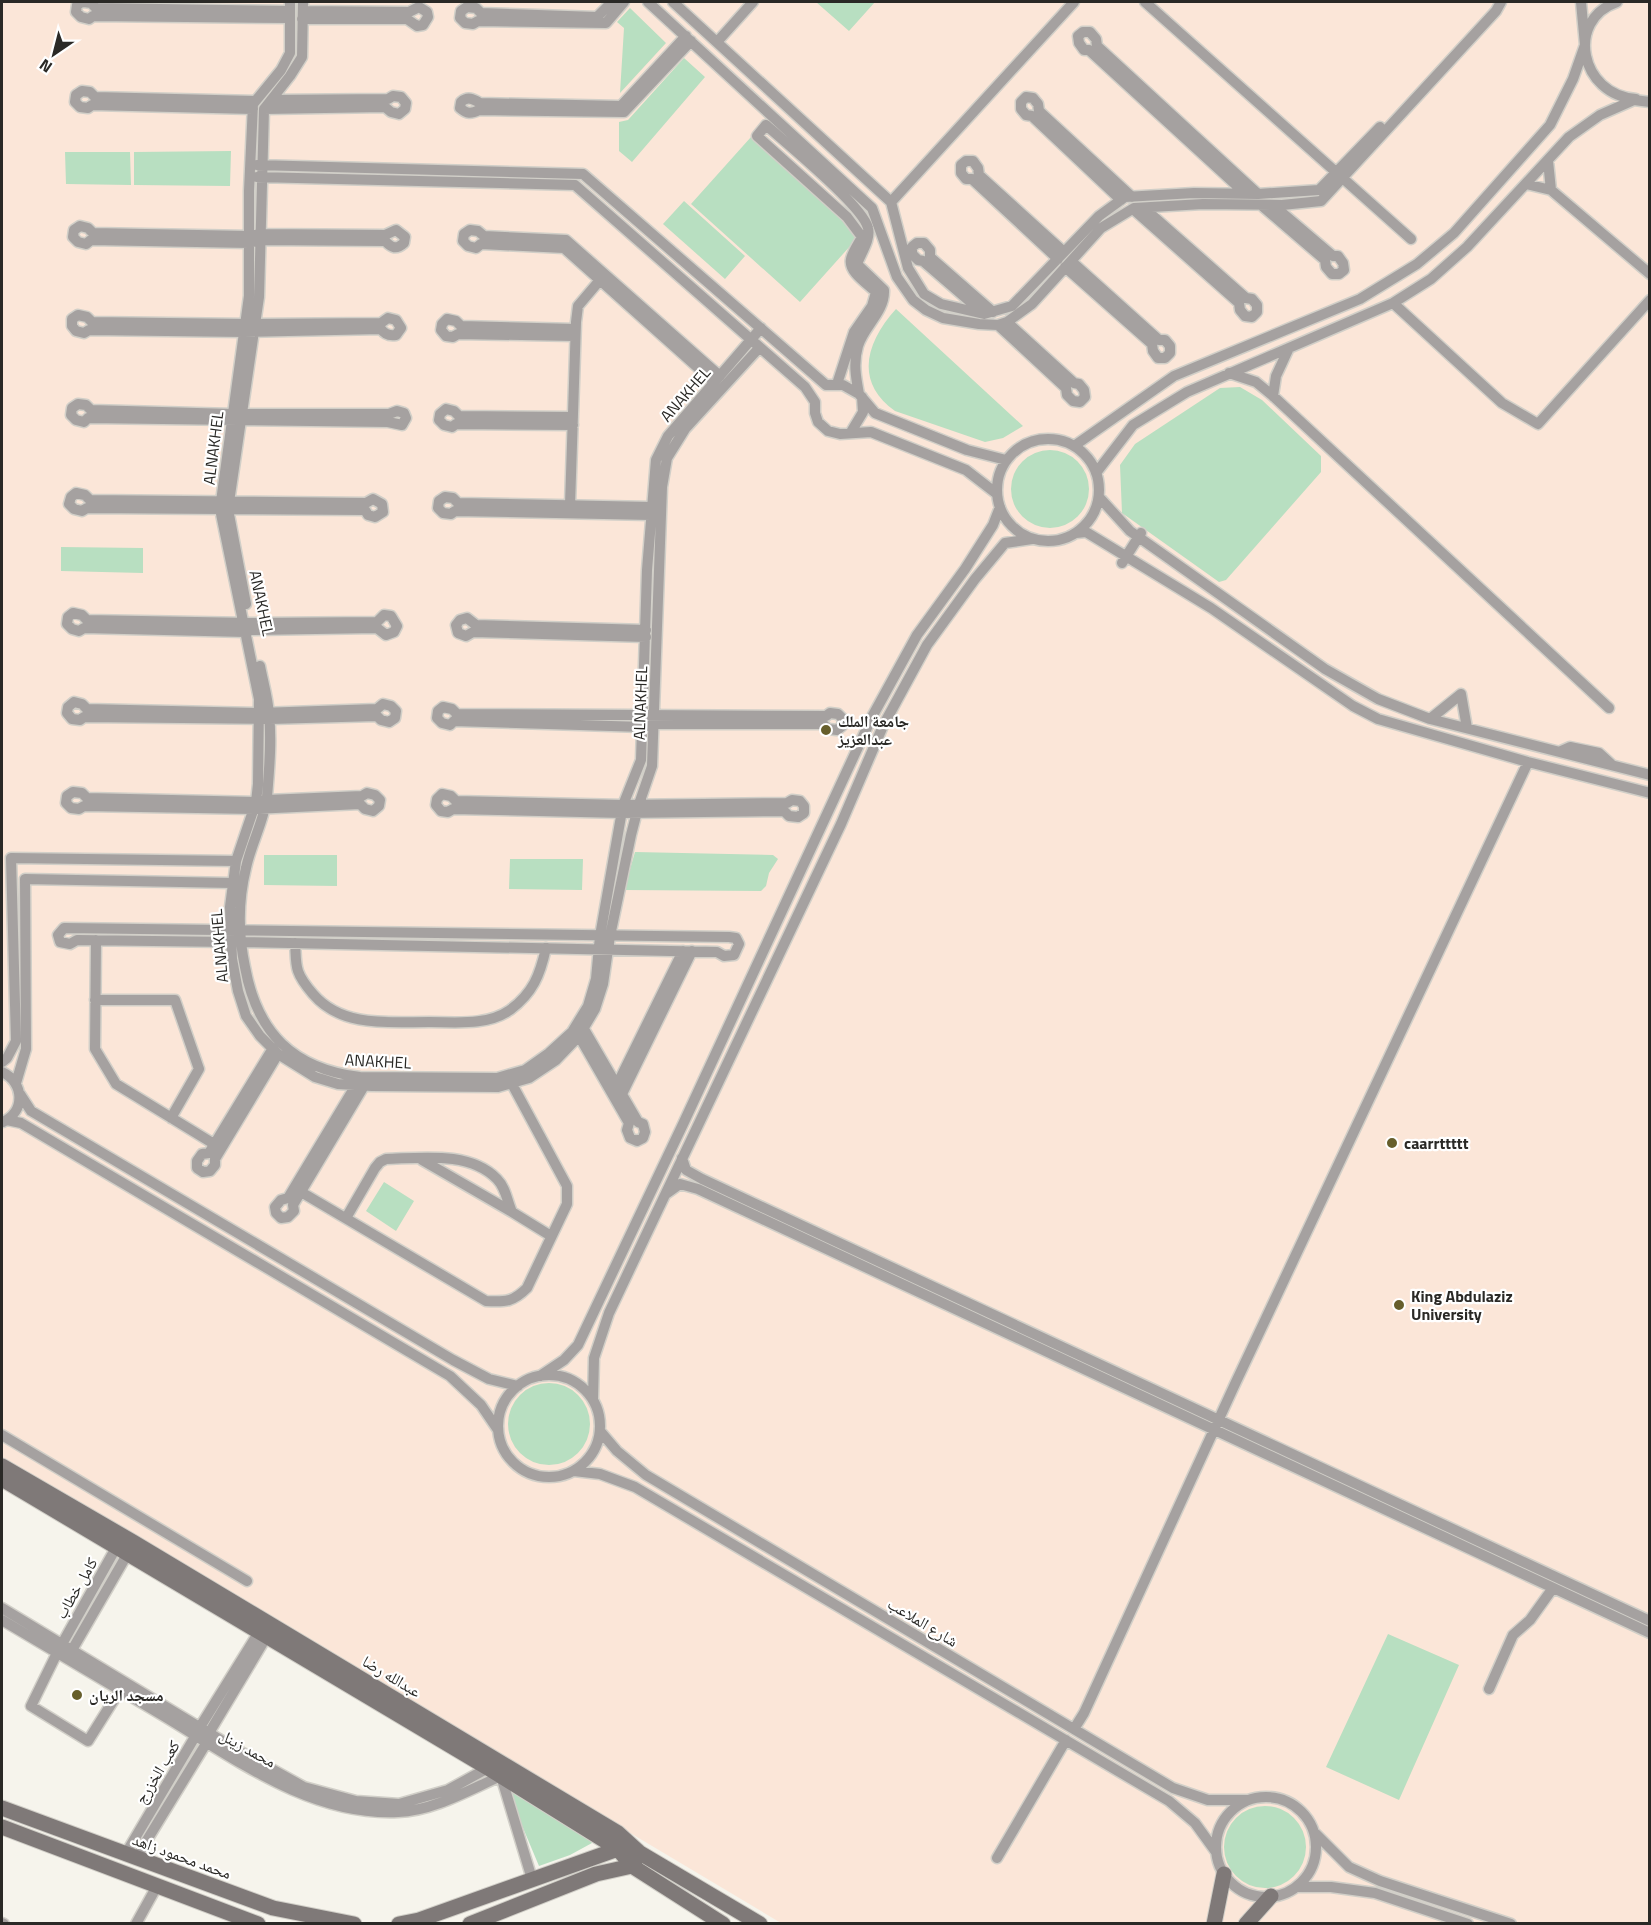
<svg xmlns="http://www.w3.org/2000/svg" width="1651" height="1925" viewBox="0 0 1651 1925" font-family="'Titillium Web','Noto Naskh Arabic',sans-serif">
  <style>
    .education { fill: #fbe6d8 }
    .green { fill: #b8dfc1 }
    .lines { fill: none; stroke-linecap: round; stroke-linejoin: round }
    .street-casing { stroke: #d1cfc8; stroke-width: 13 }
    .secondary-casing { stroke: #d1cfc8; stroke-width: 17 }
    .street { stroke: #a5a1a0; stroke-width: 10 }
    .secondary { stroke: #7f7978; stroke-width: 15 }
    .poi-dot { fill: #665e2b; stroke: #fff; stroke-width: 2 }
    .labels { text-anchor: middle; stroke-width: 4.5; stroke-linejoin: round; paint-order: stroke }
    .street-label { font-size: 16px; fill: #2a2926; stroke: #fff }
    .poi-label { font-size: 16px; font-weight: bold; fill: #2a2926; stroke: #fff; text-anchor: start }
  </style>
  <rect width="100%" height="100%" fill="#f6f4ec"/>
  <path class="education" d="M2 2H1649V1923H781L2 1458Z"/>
  <path class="green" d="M816 2H875L849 31Z
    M630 8 666 43 620 93 624 28 617 22Z
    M684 58 705 77 632 162 619 151V122L628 120Z
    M751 137 860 235 800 302 691 204Z
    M231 151 230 186 134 185V152Z
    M65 152H130L131 185 66 184Z
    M684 201 745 256 725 279 663 224Z
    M896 309 1023 426 1003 438 985 442 895 411C854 382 866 342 896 309Z
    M1240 387 1262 400 1321 456V472L1226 580 1219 582 1122 513 1120 465 1135 444 1220 388Z
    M1011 489a39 39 0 1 1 78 0a39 39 0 1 1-78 0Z
    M61 547 143 548V573L61 571Z
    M635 852 773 855 778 859 769 873 766 886 761 891 624 890Z
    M264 855H337V886L264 885Z
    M510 859H583L582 890 509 889Z
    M384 1182 414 1201 396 1231 366 1211Z
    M508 1424a41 41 0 1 1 82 0a41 41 0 1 1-82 0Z
    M1388 1634 1459 1665 1399 1800 1326 1767Z
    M512 1792H515L589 1837 592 1843 570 1855 539 1866 510 1797Z
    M1224 1847a41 41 0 1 1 82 0a41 41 0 1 1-82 0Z"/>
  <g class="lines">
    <g class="street-casing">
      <path id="street" d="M82 2 77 5 76 12 81 17 89 19 93 16 290 18
        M84 2 91 3 96 8 290 11
        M290 2V53L281 70 253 104 249 191V296L220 509 259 699 258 784 256 802 236 861 230 907 232 959 238 991 246 1016 260 1036 278 1054 315 1077 338 1084 372 1086 498 1087 529 1078 556 1060 579 1036 595 1009 603 984 610 936 631 835 639 804 652 766 662 487 667 458 685 429 759 348
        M612 2 597 17 481 13 476 8 467 7 461 11 460 18 465 23 473 24 478 21 606 23 624 2
        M648 2 872 208 897 277 913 300 926 310 943 318 979 324 998 325 1007 322 1032 304 1101 228 1134 208 1203 204 1282 205 1321 201 1496 11 1501 2
        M673 2 891 202 908 268 924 294 941 304 984 314 1012 306 1099 216 1125 197 1194 193 1258 194 1319 190 1380 127
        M1145 2 1411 239
        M1617 2C1565 20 1580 95 1636 99
        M302 19H407L417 26 423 25 428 17 427 12 419 7 409 12 303 11
        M686 36 621 106 480 103C473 99 468 96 461 102L460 108C467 114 471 114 479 110L624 112 691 41
        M717 42 753 2
        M253 109 92 105 88 108 80 107 75 102 76 95 82 91 90 92 95 97 255 101
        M264 109 385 107 391 112 399 114 405 109 406 103 401 97 393 96 388 99 271 100
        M257 165 583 174 826 385H843L859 394 875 413 967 450 1006 460
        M257 177 575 185 805 387 815 402V413L818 422 828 431 840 434 871 432 966 470 997 494
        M1526 184 1551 190 1548 161
        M1551 190 1650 274
        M1246 194 1089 50H1084L1079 43 1078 36 1083 32H1090L1096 39 1097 46 1258 194
        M1121 200 1032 116 1026 115 1021 109V102L1026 97 1033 98 1038 104 1039 111 1132 197
        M891 202 1074 2
        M1261 205 1325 260 1326 267 1332 274H1339L1344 270 1343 263 1338 256H1333L1273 205
        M1133 209 1239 303 1240 310 1245 316 1252 317 1257 312V305L1252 299 1246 298 1144 208
        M80 226 88 228 93 233 249 236 260 234 385 235 396 230 405 237 404 243C396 250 392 248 385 241L260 240 249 243 91 240 86 244 78 242 73 237 74 230Z
        M1058 259 972 179H966L961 173V165L966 161H973L978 168 979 175 1064 252
        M1065 267 1152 344 1153 351 1158 358H1165L1170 353V346L1165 340H1159L1071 261
        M1393 303 1502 403 1538 424 1650 300
        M982 312 923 261 918 260 912 254V247L917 243H924L930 250V257L993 312
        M78 315 87 317 92 322 245 324 381 323 388 318 396 320 401 328 396 335C390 336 385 335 381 329L244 332 89 330 84 333 76 331 72 326V319Z
        M998 325 1066 388 1067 395 1073 401 1080 402 1085 397 1084 390 1079 384 1074 383 1007 322
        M575 336 458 334 453 337 446 336 441 330 442 324 447 319 456 321 461 326 575 329
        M1229 373 1256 382 1273 396 1276 376 1289 348
        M714 382 564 248 481 244 476 248 468 246 463 241 464 234 470 230 478 231 484 236 566 240 720 376
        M837 384 854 332 872 306 876 292C868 284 848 272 851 259 853 251 859 243 862 237L847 217 757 136 766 125C786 143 863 206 868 228 871 239 861 253 857 264L884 290C885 312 864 326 858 346 853 363 856 378 859 394
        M1273 396 1609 708
        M78 404 86 405 91 410 232 414H389L397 411 404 413 406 418 402 425 388 422 88 418 84 422 76 420 71 415 72 408Z
        M573 425 456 424 452 427 444 425 439 420 440 414 446 409 454 411 459 416 573 417
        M851 432 863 412 862 397
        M997 490a51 51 0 1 1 102 0a51 51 0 1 1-102 0Z
        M1074 446 1174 376 1360 299 1417 264 1454 233 1550 125 1573 79 1585 45 1581 2
        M1096 473 1133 425 1187 392 1393 303 1431 279 1467 247 1569 137 1600 115 1634 100 1650 102
        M76 493 85 495 90 500 366 503 373 499 382 504 383 512 375 517 368 515 365 510 87 508 82 511 74 509 69 504 71 497Z
        M1099 497 1130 531 1325 669 1378 699 1430 719 1650 775
        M570 505 576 322 578 306 600 280
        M651 515 455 511 451 514 443 513 438 508 439 501 445 497 453 498 458 503 651 507
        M1076 533 1086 532 1211 608 1353 706 1378 719 1528 762 1650 793
        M1122 563 1141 533
        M246 604 228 509 259 297 264 109 290 76 302 57 303 2
        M73 613 82 615 87 620 250 623 377 622 384 615 391 616 397 626 394 632 386 635 377 628 252 630 245 632 84 628 79 631 72 629 67 624 68 617Z
        M646 637 473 632 466 636 458 633 456 625 460 620 467 618 476 625 646 630
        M260 666C263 682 268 698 269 715 272 741 269 771 267 797 264 821 251 844 246 868 238 900 238 934 245 967 257 1033 293 1069 360 1077L497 1078 525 1070 549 1053 572 1032 588 1006 596 979 600 936 623 805 641 760 647 570 656 460 668 436 761 328
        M74 702 82 704 87 709 260 713 377 709 383 704 391 706 396 711 395 718 389 722 381 720 377 716 270 719 84 717 80 720 72 719 67 713 68 707Z
        M443 707 452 709 457 714 826 716 830 713 838 714 843 719 842 726 837 730 828 729 823 724H654L643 727 454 721 450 725 442 723 437 718 438 711Z
        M1430 719 1461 694 1467 728
        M1561 751 1570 747 1599 753 1611 764
        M73 792 82 793 87 798 256 802 267 800 362 796 367 793 375 795 380 800 379 806 373 811 365 809 360 804 254 809 84 806 79 809 71 808 66 803 67 796Z
        M442 794 451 796 456 801 623 805 787 803 792 800 800 801 804 806V813L798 817 789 816 784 811 622 813 453 809 448 812 441 811 436 805 437 799Z
        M96 940 95 1049 116 1084 214 1144
        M230 942 77 940 70 944 60 942 58 935 64 928 729 937 736 938 739 944 734 955 724 956 717 952 240 942
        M295 943C296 952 295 962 298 971 301 980 307 987 313 994 342 1028 389 1022 429 1022 456 1022 487 1026 510 1010 533 993 540 975 546 948
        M95 1000H175L199 1069 171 1118
        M579 1036 629 1123 627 1130 630 1138 637 1141 643 1138 645 1132 643 1124 638 1122 584 1029
        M273 1048 209 1153 202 1154 197 1161V1168L203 1172 210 1171 215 1165V1159L278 1054
        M2 1062 7 1058 16 1041 11 858 236 861
        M2 1072C24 1082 26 1111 3 1122
        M16 1083 26 1049 25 879 232 883
        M356 1085 288 1198 281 1200 275 1207 276 1213 281 1218 288 1217 294 1211 293 1205 364 1086
        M617 1085 683 951
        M20 1094 31 1111 453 1360 489 1379 518 1386
        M622 1094 692 951
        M7 1120 21 1123 450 1376 481 1405 498 1430
        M682 1158 686 1170 702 1179 1650 1621
        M422 1160 512 1212
        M301 1192 486 1301C506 1302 513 1302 527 1288L567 1204V1186L512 1084
        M666 1194 680 1184 698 1189 1650 1633
        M346 1218 375 1168 380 1162 386 1159C422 1158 470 1151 497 1179 506 1188 507 1201 512 1212L551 1236
        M498 1426a51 51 0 1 1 102 0a51 51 0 1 1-102 0Z
        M540 1376 564 1360 578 1345 684 1122 872 717 917 635 965 569 993 525 1000 507
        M593 1399 594 1358 609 1313 841 824 883 726 927 645 975 579 1005 543 1032 539
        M600 1431 617 1451 646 1475 1173 1788 1208 1800H1247
        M2 1435 247 1581
        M574 1471 600 1474 635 1487 1169 1801 1195 1823 1216 1852
        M2 1608 239 1751 304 1787 356 1801 399 1804 448 1790 488 1768
        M2 1620C55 1651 108 1683 162 1715 234 1758 310 1816 398 1812 433 1811 469 1790 501 1776L532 1879
        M62 1644 117 1546
        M57 1653 31 1706 88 1741 120 1690
        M68 1657 128 1553
        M1489 1689 1513 1635 1530 1620 1553 1588
        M200 1727 259 1632
        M1074 1729 1084 1713 1235 1384 1528 762
        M209 1733 267 1636
        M1216 1847a50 50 0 1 1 100 0a50 50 0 1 1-100 0Z
        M1314 1832 1349 1867 1380 1881 1511 1924
        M125 1855 196 1735
        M136 1858 207 1742
        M997 1858 1066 1740
        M1296 1887H1331L1375 1893 1468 1924
        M2 1923 4 1924
        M136 1924 157 1886"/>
    </g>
    <g class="secondary-casing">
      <path id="secondary" d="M2 1466 133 1542 618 1833 640 1853 760 1924
        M2 1479 488 1768 618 1849 632 1866 723 1924
        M2 1808 273 1908 354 1924
        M2 1827 258 1924
        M399 1924 419 1920 618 1849V1843
        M470 1924 596 1874 632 1866 636 1859
        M1214 1924 1224 1874
        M1246 1924 1271 1896"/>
    </g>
    <use href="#street" class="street"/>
    <use href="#secondary" class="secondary"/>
  </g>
  <g class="poi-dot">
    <circle cx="826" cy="730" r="6"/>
    <circle cx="1392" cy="1143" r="6"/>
    <circle cx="1399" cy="1305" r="6"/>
    <circle cx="77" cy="1695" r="6"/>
  </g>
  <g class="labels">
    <g class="street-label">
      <text transform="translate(685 394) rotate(-49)" y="6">ANAKHEL</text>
      <text transform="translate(213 448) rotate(-83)" y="6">ALNAKHEL</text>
      <text transform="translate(262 603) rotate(78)" y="6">ANAKHEL</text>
      <text transform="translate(640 703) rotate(-88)" y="6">ALNAKHEL</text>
      <text transform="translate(219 946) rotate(-95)" y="6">ALNAKHEL</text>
      <text transform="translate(378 1061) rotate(3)" y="6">ANAKHEL</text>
      <text transform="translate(76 1588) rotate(-60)" y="6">كامل خطاب</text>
      <text transform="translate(923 1622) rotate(31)" y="6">شارع الملاعب</text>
      <text transform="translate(392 1676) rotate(31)" y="6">عبدالله رضا</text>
      <text transform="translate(248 1748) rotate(29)" y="6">محمد زينل</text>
      <text transform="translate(157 1772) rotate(-59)" y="6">كعب الخزرج</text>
      <text transform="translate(182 1856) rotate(20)" y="6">محمد محمود زاهد</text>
    </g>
    <g class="poi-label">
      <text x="838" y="727">جامعة الملك<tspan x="838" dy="18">عبدالعزيز</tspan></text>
      <text x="1404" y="1149">caarrttttt</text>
      <text x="1411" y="1302">King Abdulaziz<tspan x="1411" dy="18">University</tspan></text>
      <text x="89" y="1701">مسجد الريان</text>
    </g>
  </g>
  <rect width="1651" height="1925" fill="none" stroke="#2a2926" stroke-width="6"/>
  <g transform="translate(54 54) rotate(215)" stroke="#ffffff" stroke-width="4.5" paint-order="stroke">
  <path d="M0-4.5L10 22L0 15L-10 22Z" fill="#2a2926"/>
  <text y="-9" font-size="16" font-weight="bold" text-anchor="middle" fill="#2a2926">N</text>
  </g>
</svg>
